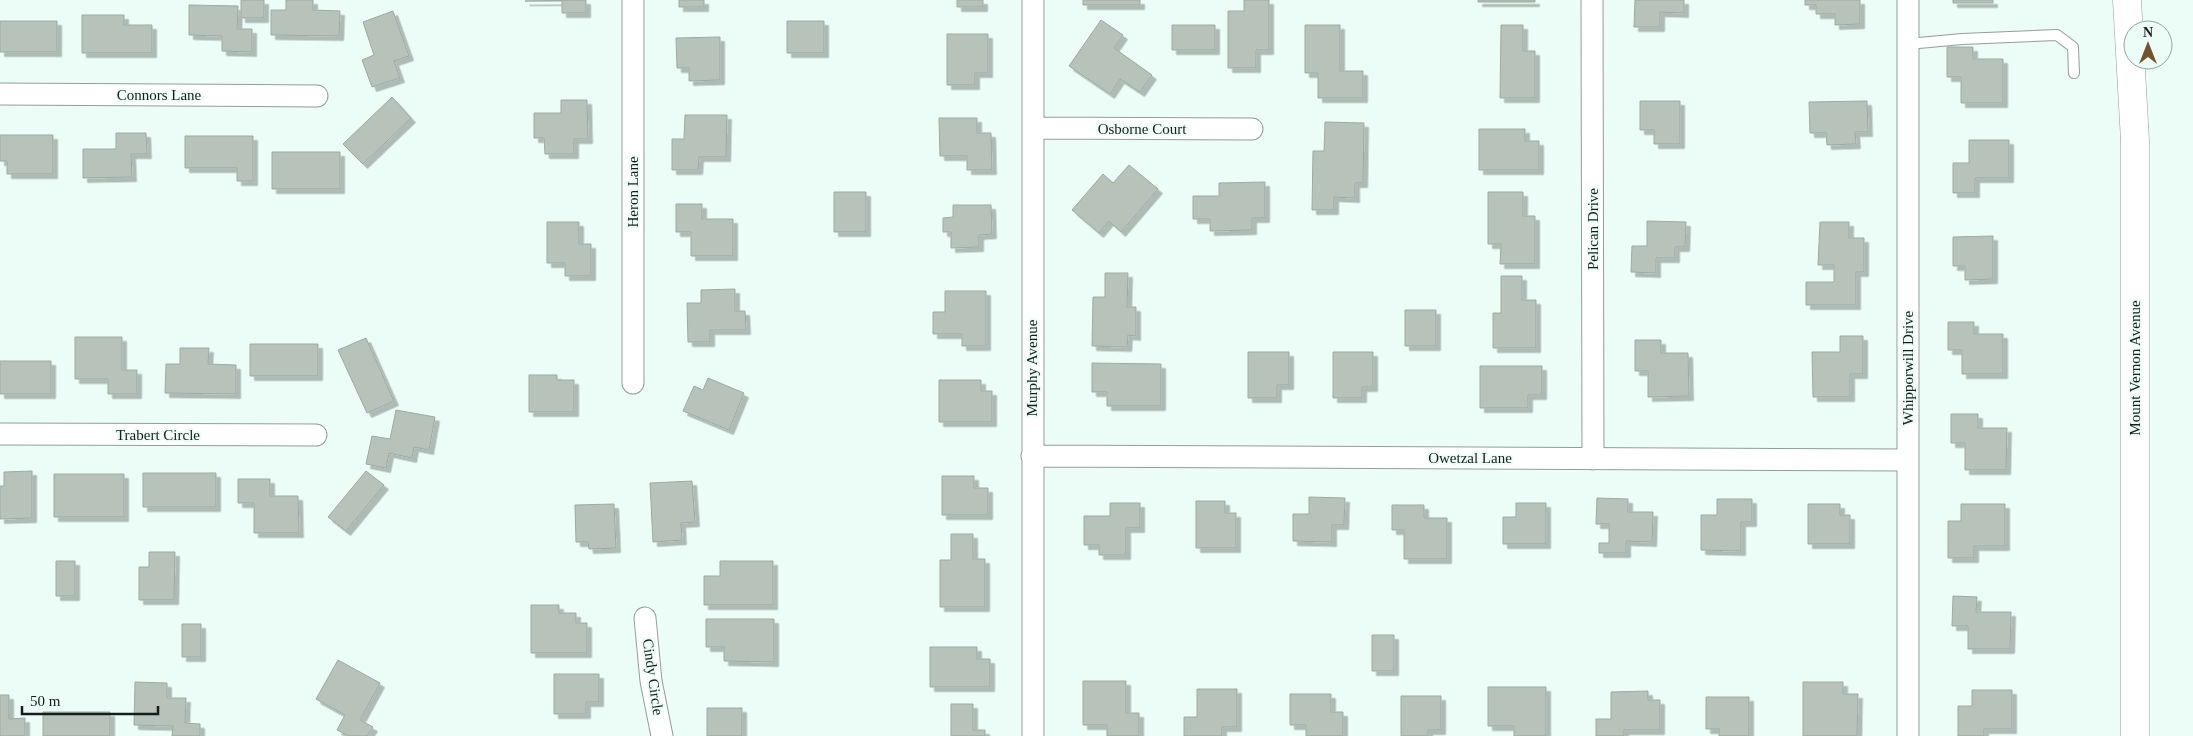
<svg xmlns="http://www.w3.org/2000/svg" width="2193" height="736" viewBox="0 0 2193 736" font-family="'Times New Roman',serif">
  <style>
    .building { fill: #b6c2ba; stroke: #9daaa1; filter: url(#shadow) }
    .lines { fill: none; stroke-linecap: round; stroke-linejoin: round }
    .service-casing { stroke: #909f9b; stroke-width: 12 }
    .minor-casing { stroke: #909f9b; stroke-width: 23 }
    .secondary-casing { stroke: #909f9b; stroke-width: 29 }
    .service { stroke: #fff; stroke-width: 10 }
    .minor { stroke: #fff; stroke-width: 21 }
    .secondary { stroke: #fff; stroke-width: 28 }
    .labels { text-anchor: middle; stroke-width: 4; stroke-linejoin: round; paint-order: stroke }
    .street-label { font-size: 15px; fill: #181d1c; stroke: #ecfdf8 }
  </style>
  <defs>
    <filter id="shadow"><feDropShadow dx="4.5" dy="4.5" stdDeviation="0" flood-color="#0004"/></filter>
  </defs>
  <rect width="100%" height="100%" fill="#ecfdf8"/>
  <path class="building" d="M241 0H264V18H241Z
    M286 0H313V10L340 11 339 36 271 35V10H286Z
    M586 0V13H562V1H525Z
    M679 0H704V7H679Z
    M957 0H983V7H957Z
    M1083 0H1140V5H1083Z
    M1244 0H1269V50H1256V68H1228V11H1244Z
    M1478 0H1535V2H1478Z
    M1635 0H1684V13L1660 12V27H1634Z
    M1805 0H1860V24L1835 25V14H1816V5H1805Z
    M1953 0H1993V3H1953Z
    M189 5 238 6 237 29H252V52L222 51V36L189 35Z
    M393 11 409 56 394 61 400 78 372 87 362 60 374 55 363 22Z
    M82 15H124V25H152V53H82Z
    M1101 20 1123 35 1114 48 1152 75 1140 92 1120 79 1110 94 1069 66Z
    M0 21H57V52H0Z
    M787 21H824V53H787Z
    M1172 25H1215V50H1172Z
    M1305 25H1340V71H1363V98H1318V73H1305Z
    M1501 25H1523V51H1535V98H1500Z
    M947 34H988V73H975V85H947Z
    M720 37V80L689 81V68H677L676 38Z
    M1947 47H1973V59H2003V103H1961V77H1947Z
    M392 97 411 118 363 164 343 144Z
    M561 100H587L588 139H574V154H545L544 138H534V113H561Z
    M1640 101H1680V144H1654V130H1640Z
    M1867 101 1868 132H1855L1856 144 1827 145 1826 133H1810L1809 102Z
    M685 115H727L726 157H699L698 170H672V139H684Z
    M939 118H977V133H991L992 170H967V156H940Z
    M1325 122 1364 123 1363 183H1355V198L1334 197V210H1312L1313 151H1324Z
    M1479 129H1525V141H1539V170H1479Z
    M116 133H146L147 154H131L132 177 83 178V149H116Z
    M0 135H53V174H7V161H0Z
    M185 136H253V181H237V168H185Z
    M1969 140H2009V178H1975V193H1953V163H1969Z
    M272 152H340V189H272Z
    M1129 165 1158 189 1121 232 1109 221 1099 233 1072 210 1103 174 1113 183Z
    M1265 182V218H1252V230L1210 231V219H1193V196H1219V183Z
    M834 192H866V232H834Z
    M1488 192H1523V216H1535V264H1500L1501 244H1488Z
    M676 204H702V219H733V256H691V232H676Z
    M953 205H991L992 234 979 235V247L951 248V232H943V218L953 217Z
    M1647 221 1686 222 1685 247H1675V258H1656V273L1631 272 1632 246H1647Z
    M547 222H579V244H591V276H565V263H547Z
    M1820 222H1849V238H1864V272H1856V305H1806V282H1834V265H1818Z
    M1993 236V279L1965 280V266H1953V237Z
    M1105 273H1128L1127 307H1136V336L1128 335 1127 347 1092 346 1093 297H1105Z
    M1501 276H1522V300H1536V348H1493V313H1501Z
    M735 289V311H745L746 330H710V342H688L687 303H701V290Z
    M945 291H986V346H962V334H933V312H945Z
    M1405 310H1436V346H1405Z
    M1948 322H1974V334H2003V374H1962V350H1948Z
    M1840 336H1863V374H1850V397H1813L1812 352H1840Z
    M75 337H122V370H137V394H108V379H75Z
    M366 338 394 401 367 413 338 350Z
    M1635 340H1661V353H1688L1689 396 1648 397V371H1635Z
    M250 344H318V376H250Z
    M180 348H209L208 364 236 365V394L165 393 166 364H180Z
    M1248 352H1289V385H1277V398H1248Z
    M1333 352H1373V387H1362V398H1333Z
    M0 361H51V394H0Z
    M1092 363 1161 364V406H1107V392H1092Z
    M1480 366H1542V395H1528V408H1480Z
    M529 375H557V380H574V412H529Z
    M708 378 744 393 729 430 683 411 694 386 703 390Z
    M939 380H981V391H992V422H939Z
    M396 410 435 417 429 450 414 447 412 458 389 453 386 468 366 464 372 436 390 439Z
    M1951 414H1978V428H2007L2006 470H1965V443H1951Z
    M32 471V518L0 519V486H4V472Z
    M366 471 384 485 346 531 328 517Z
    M143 473H216V507H143Z
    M54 474H124V517H54Z
    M942 476H974V488H988V515H942Z
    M238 479H270V496H298L299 533H254V503H238Z
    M692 481 695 522 681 523 682 540 653 542 650 483Z
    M1309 497 1345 498 1344 525H1332V542L1293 541V514H1309Z
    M1597 498 1628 499V512H1653L1652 542 1626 541V553H1599V543H1609V524H1596Z
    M1717 499H1752V522H1741V551L1701 550V515H1717Z
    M1196 501H1225V513H1236V548H1196Z
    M1110 503H1140V528H1126V555H1099V545H1084V516H1110Z
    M1516 503H1546V544H1503V517H1516Z
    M614 504 616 548 589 549 588 542H576L575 505Z
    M1808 504H1840V515H1850V544H1808Z
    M1961 504H2005V546H1974V558H1948V521H1961Z
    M1392 505H1424V518H1447V559H1404V530H1392Z
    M951 534H973V559H985V607H940V560H951Z
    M149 552H175L174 600H139V567H149Z
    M56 561H75V596H56Z
    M720 561H773V605H704V576H720Z
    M1953 596 1977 597 1976 612H2011L2010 649H1968V626H1952Z
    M531 605H559V613H576V623H587V653H531Z
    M706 619H774V662L724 661V647H706Z
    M182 624H201V657H182Z
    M1372 635H1394V671H1372Z
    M930 647H977V659H990V687H930Z
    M338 660 380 683 360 720 373 727 367 736H349L337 730 345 715 316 699Z
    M554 674H599V702H586V714H554Z
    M1083 681H1126V713H1139V736H1107V725H1083Z
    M135 682 167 683V698H186L185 723 200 724V736H172L173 726 134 725Z
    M1803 682H1843V694H1858L1857 736H1803Z
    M1488 687H1546V736H1514V726H1488Z
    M1197 689H1237V727H1222V736H1184V717H1197Z
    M1972 690H2012V729H1984V736H1958V706H1972Z
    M1648 691V700H1660V730H1624V736H1596V719H1611V692Z
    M1290 694H1331V712H1343V736H1306V725H1290Z
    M0 695H9V719L25 718V736H0Z
    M1401 696H1441V730H1428V736H1401Z
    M1706 697H1749V736H1719V729H1706Z
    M951 704H973V730H985V736H951Z
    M707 708H742V736H707Z
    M43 712H110V736H43Z"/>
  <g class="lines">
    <g class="service-casing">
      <path id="service" d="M1908 44 1962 39 2057 35 2073 47 2074 73"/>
    </g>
    <g class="minor-casing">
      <path id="minor" d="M633 0V383
        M1592 0 1593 459
        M1908 0V736
        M0 94 317 96
        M1033 128 1252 129
        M0 434 316 435
        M1032 456 1908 460
        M645 618 651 681 662 736
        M1033 736V0"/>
    </g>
    <g class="secondary-casing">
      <path id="secondary" d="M2127 0 2135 141V736"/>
    </g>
    <use href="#service" class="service"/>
    <use href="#minor" class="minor"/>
    <use href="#secondary" class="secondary"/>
  </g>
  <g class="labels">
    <g class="street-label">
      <text x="159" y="100">Connors Lane</text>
      <text x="1142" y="134">Osborne Court</text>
      <text transform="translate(633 192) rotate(-90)" y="5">Heron Lane</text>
      <text transform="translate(1593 229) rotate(-90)" y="5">Pelican Drive</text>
      <text transform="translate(1032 368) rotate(-90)" y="5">Murphy Avenue</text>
      <text transform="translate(1908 368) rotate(-90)" y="5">Whipporwill Drive</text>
      <text transform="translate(2135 368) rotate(-90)" y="5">Mount Vernon Avenue</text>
      <text x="158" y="440">Trabert Circle</text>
      <text x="1470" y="463">Owetzal Lane</text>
      <text transform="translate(653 677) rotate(82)" y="5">Cindy Circle</text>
    </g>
  </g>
  <g transform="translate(2148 45)"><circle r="24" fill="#ecfdf8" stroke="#97a3a0"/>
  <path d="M0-4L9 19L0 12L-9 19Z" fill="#74552b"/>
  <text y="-8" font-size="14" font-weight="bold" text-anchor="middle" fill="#181d1c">N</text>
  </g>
  <path d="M22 706v8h136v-8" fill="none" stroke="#181d1c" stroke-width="2.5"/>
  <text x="30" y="706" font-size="15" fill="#181d1c" stroke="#ecfdf8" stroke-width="4" paint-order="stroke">50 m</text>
</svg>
